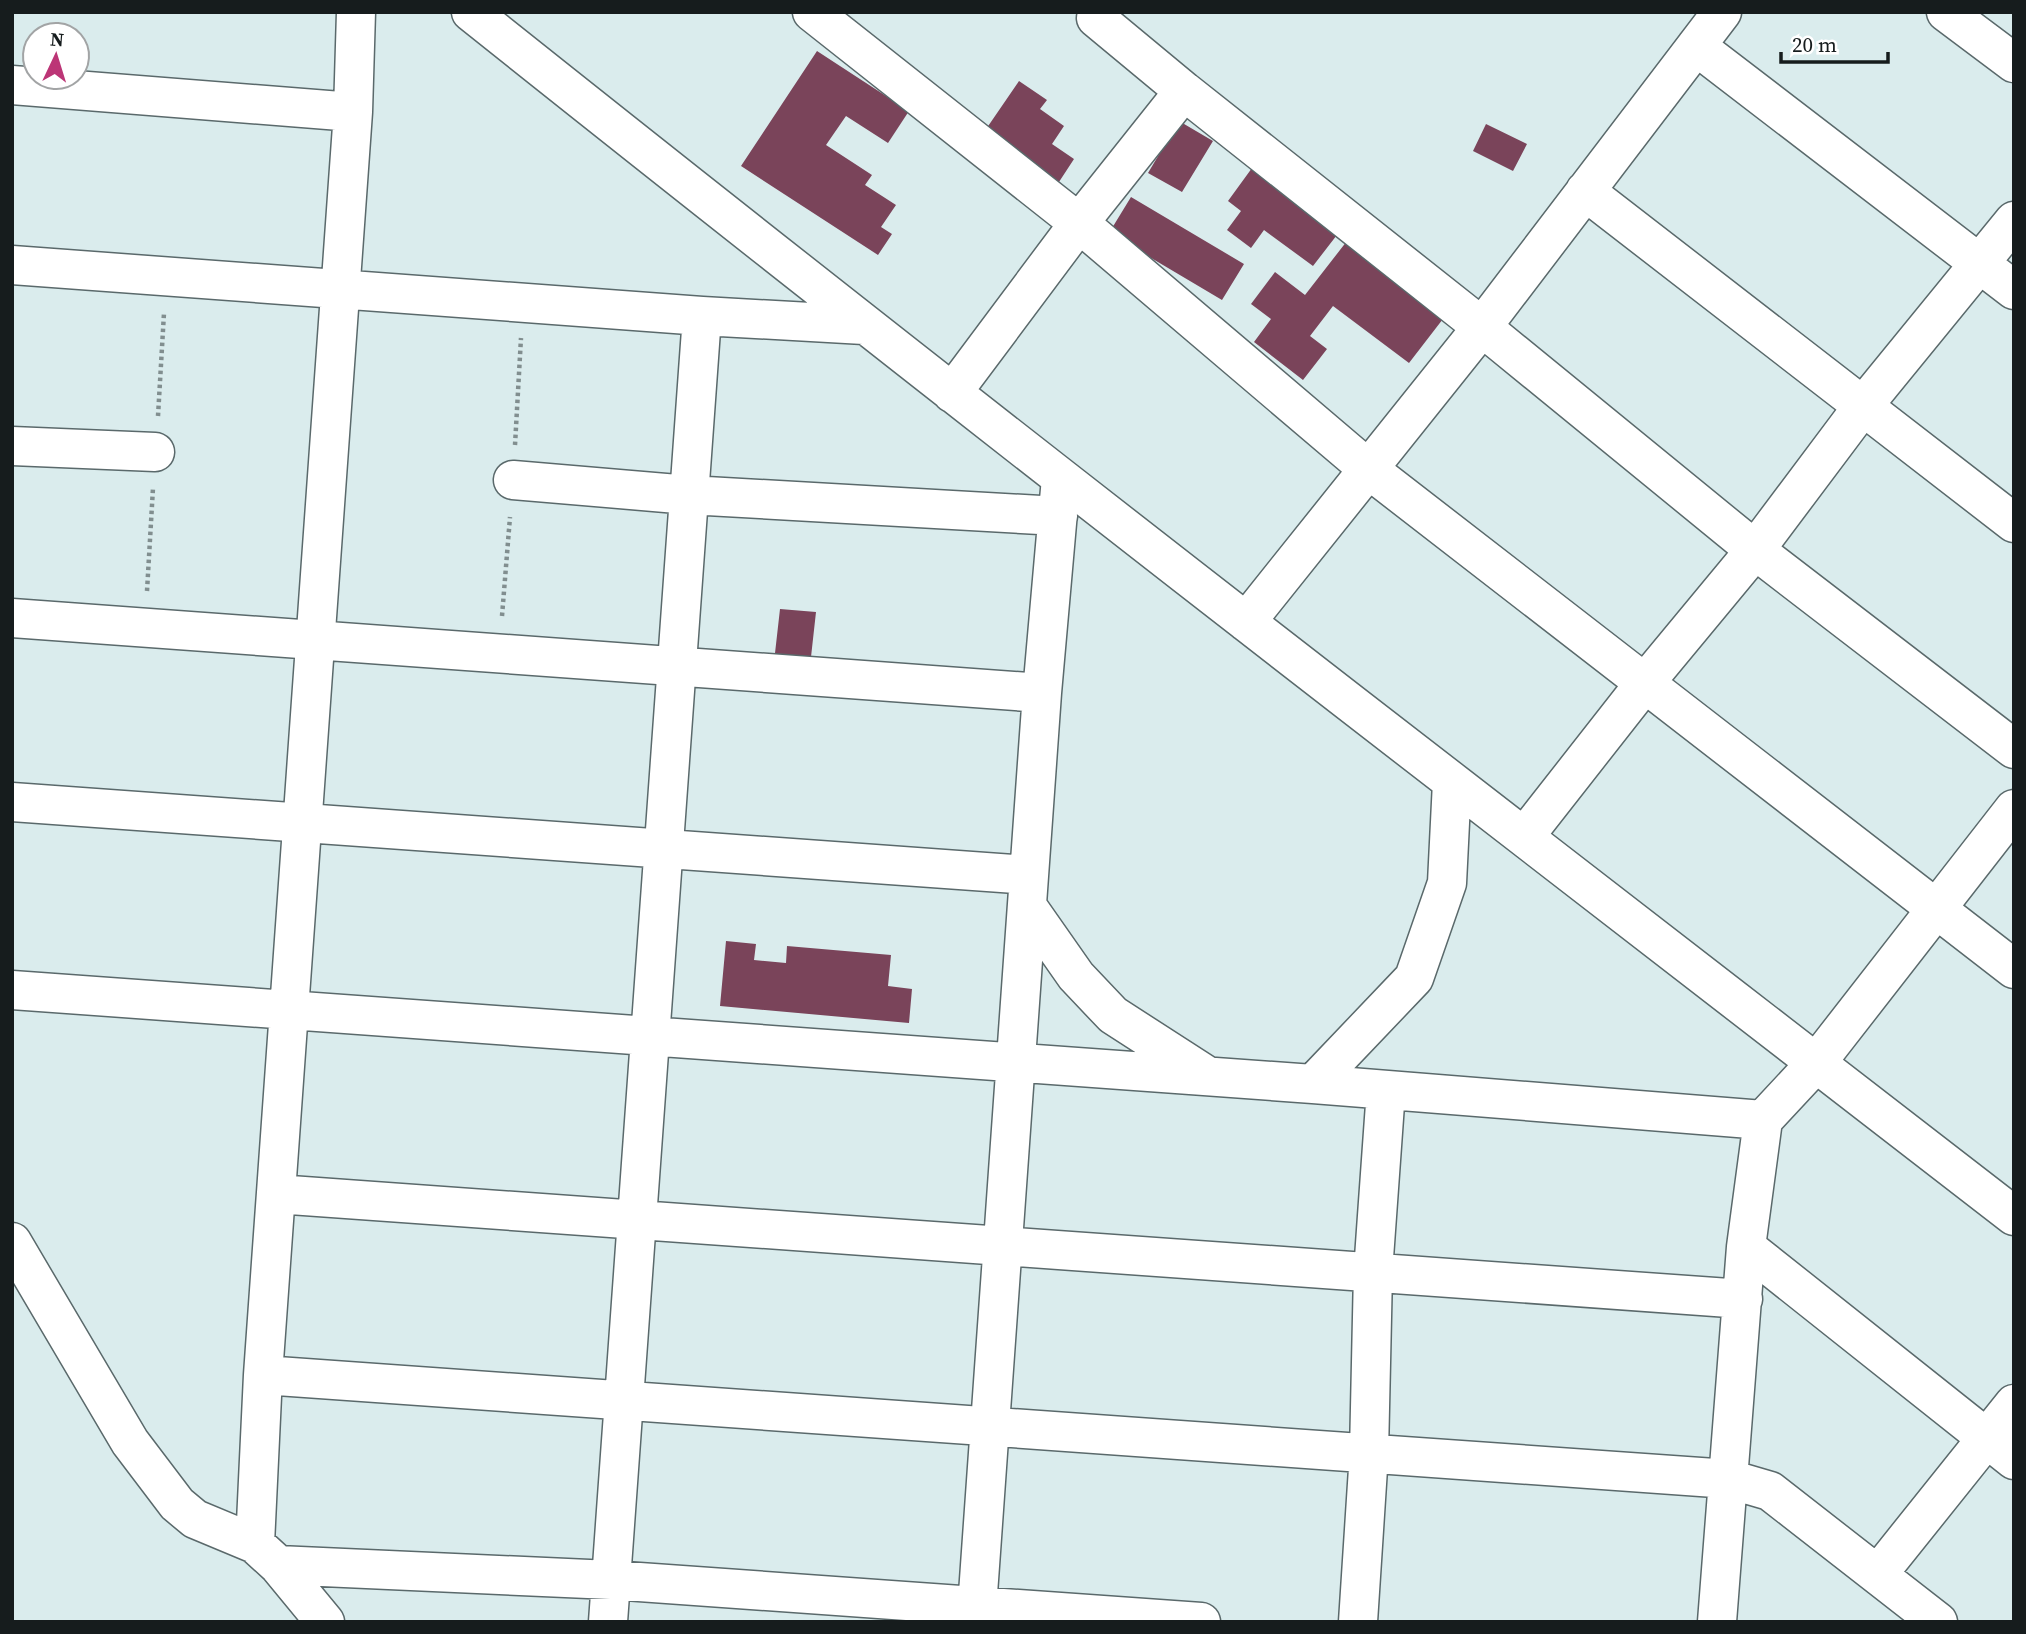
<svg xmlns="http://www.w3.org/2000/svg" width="2026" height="1634" viewBox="0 0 2026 1634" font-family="'Source Serif 4',serif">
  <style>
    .building { fill: #7a445a }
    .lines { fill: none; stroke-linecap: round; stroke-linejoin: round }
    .minor-casing { stroke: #5a696b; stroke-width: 41 }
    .path { stroke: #818e8f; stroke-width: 4.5; stroke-dasharray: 3.5 3.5; stroke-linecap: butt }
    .minor { stroke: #fff; stroke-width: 38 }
  </style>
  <rect width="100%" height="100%" fill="#daeced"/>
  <path class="building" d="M817 51 909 111 888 143 846 116 826 145 872 175 865 185 896 205 881 227 892 234 878 255 741 166Z
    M1019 81 1047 100 1040 109 1064 126 1052 144 1074 159 1057 185 982 135Z
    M1179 121 1213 141 1182 192 1148 173Z
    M1486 124 1527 144 1513 171 1473 151Z
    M1252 168 1340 231 1313 266 1264 230 1251 248 1227 230 1241 211 1228 201Z
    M1131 197 1244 264 1222 300 1109 233Z
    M1347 241 1446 315 1409 363 1333 306 1310 336 1327 349 1303 380 1254 342 1271 319 1251 304 1275 272 1305 295Z
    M780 609 816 612 810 666 774 662Z
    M726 941 756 944 754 960 786 963 787 946 891 955 888 986 912 989 909 1023 720 1006Z"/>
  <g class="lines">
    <g class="minor-casing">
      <path id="minor" d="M471 12C797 272 1124 528 1454 783 1640 928 1828 1071 2014 1216
        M812 12 1079 223 1367 468 2014 969
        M1946 12 2014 63
        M1096 18 1184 91 1482 327 1755 550 2014 749
        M1696 46 2014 290
        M12 85 353 112
        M1585 191 2014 523
        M12 265 702 316 864 325
        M952 393 1079 223 1184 91
        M12 446 155 452
        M513 480 689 495 1058 516
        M12 618 1042 693
        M1246 622 1482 327 1722 12
        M12 802 1029 875
        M1524 837 1644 684 1755 550 1863 406 2014 221
        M1027 906 1076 976 1113 1015 1206 1075
        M12 990 1313 1084 1763 1120
        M1313 1084 1414 978 1447 883 1452 782
        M276 1194 1743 1299
        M12 1242 130 1442 177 1504 195 1519 255 1544 278 1565 611 1580 1201 1622
        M1746 1247 2014 1460
        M263 1375 1729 1479 1770 1491 1938 1622
        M255 1544 263 1375 353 112 356 12
        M278 1565 325 1622
        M1878 1574 2014 1404
        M608 1622 702 316
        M976 1622 1042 693 1061 478
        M1358 1622 1369 1453 1373 1272 1386 1090
        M1717 1622 1746 1247 1763 1120 1817 1062 2014 809"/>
    </g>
    <path class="path" d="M158 416 164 313
      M515 445 521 338
      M147 591 153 488
      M502 616 510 517"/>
    <use href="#minor" class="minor"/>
  </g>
  <rect width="2026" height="1634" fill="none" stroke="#161c1d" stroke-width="28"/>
  <g transform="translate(56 56) rotate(4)"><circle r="33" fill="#ffffff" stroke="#a2a4a5" stroke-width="2"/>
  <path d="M0-5L12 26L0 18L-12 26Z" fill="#bc3576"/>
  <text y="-10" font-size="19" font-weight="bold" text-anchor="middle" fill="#161c1d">N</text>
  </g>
  <path d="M1781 52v10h107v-10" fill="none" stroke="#161c1d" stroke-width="3.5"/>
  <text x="1792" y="52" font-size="21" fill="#161c1d" stroke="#ffffff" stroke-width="5" paint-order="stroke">20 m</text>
</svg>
